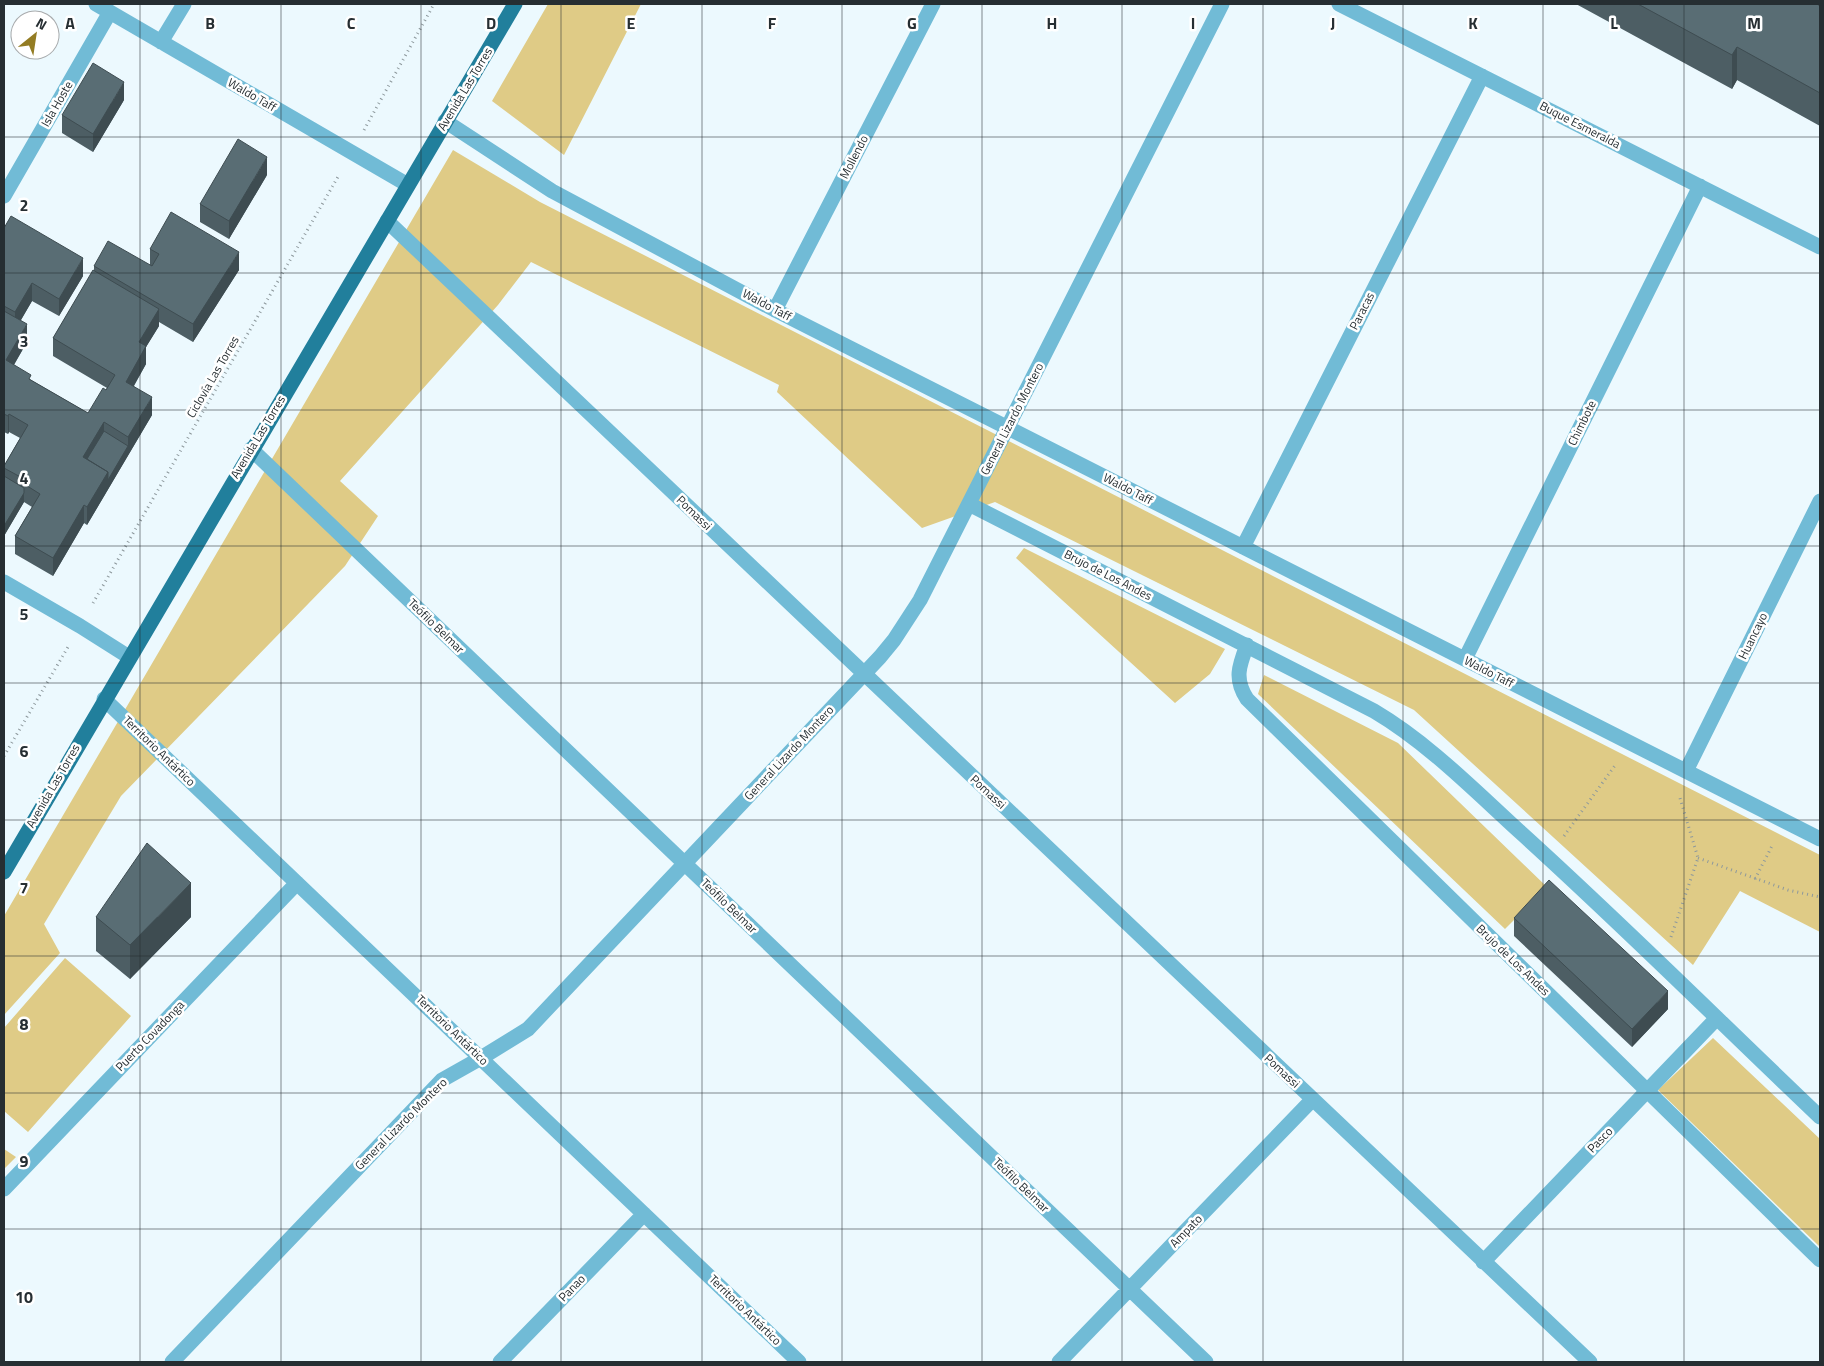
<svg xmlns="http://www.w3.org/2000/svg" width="1824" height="1366" viewBox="0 0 1824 1366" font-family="'Titillium Web',sans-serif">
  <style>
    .green { fill: #dfcb86 }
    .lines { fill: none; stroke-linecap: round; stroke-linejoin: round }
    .path { stroke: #8d989c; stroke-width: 3; stroke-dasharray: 1 4; stroke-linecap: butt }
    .minor { stroke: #71bbd6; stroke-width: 15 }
    .major { stroke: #217f9c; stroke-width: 15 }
    .wall { fill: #4d5e64 }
    .shaded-wall { fill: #3e4c51 }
    .building { fill: #596d74; stroke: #3e4c51 }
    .grid { fill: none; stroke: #262e32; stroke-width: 1; stroke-opacity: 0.55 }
    .labels { text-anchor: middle; stroke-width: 5; stroke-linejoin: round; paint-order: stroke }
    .street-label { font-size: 12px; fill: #262e32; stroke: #fff }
    .grid-label { font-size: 16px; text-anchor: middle; font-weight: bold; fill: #262e32; stroke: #fff; stroke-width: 5; stroke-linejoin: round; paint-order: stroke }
  </style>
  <rect width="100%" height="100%" fill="#ecf9fe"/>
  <path class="green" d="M548 4H641L564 155 492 101Z
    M453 150 540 202 1820 855V932L1740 891 1693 965 1414 710 995 502 922 528 777 392 779 385 531 262 498 305 340 481 378 516 345 566 121 796 44 924 60 953 4 1015V916Z
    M1024 548 1225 649 1210 674 1175 703 1016 558Z
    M1264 675 1398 743 1547 887 1505 929 1258 694Z
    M65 958 131 1016 28 1132 4 1111V1028Z
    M1713 1038 1820 1139V1247L1658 1090Z
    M4 1149 16 1157 4 1169Z"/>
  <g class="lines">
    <path class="path" d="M364 130 434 4
      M93 603 339 175
      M4 756 68 647
      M1564 836 1616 764
      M1698 858 1788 890 1820 897
      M1755 879 1773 844
      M1671 937 1698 858 1680 798"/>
    <path class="minor" d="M96 4 408 185
      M1339 4 1820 247
      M161 42 184 4
      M445 121 552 191 775 310 1820 839
      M4 196 110 12
      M387 221 1590 1362
      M775 310 933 4
      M251 449 1206 1362
      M969 504 1374 711C1428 743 1473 789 1519 831 1622 924 1720 1022 1820 1117
      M1243 547 1482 76
      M4 582 80 626 129 657
      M1247 645C1239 666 1234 679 1247 699L1820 1260
      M1465 659 1700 186
      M104 699 799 1362
      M1686 771 1820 501
      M4 1189 297 883
      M1483 1262 1717 1018
      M172 1362 442 1080 481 1058 528 1029 880 657 894 640 920 600 1222 4
      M500 1362 644 1214
      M1059 1362 1312 1100"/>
    <path class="major" d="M4 872 515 4"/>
  </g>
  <path class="wall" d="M1576 4H1817L1820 6V126L1737 80 1732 89Z
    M124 100 93 152 62 133V115Z
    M267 175 229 239 200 222V204Z
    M4 228 83 276 59 316 32 301 21 320 27 342 14 365 31 380 88 413 107 388 53 356V338L94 270V266L150 265V249L239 270 193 342 159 322V326L146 347V364L134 386 152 415 87 525 84 523 53 576 15 554V536L32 507 24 502 4 536V466L20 438 9 432 8 434 4 432Z
    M96 917H191L130 979 96 951Z
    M1514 918 1668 1009 1632 1047 1514 936Z"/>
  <path class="shaded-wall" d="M1737 47V80L1732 89V55Z
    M124 82V100L93 152V134Z
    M267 157V175L229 239V221Z
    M239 252V270L193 342V324Z
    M83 258V276L59 316V299Z
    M32 283V301L15 330V312Z
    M159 309V326L146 347V364L126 399V382L139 342Z
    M27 324V342L6 378V360Z
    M152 397V415L87 525V507L108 472 128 446V437Z
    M9 414V432L8 434V416Z
    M104 422V440L87 468 83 457Z
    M24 493V502L4 536V526Z
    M84 505V523L53 576V558Z
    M191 883V917L130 979V945Z
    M1668 991V1009L1632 1047V1029Z"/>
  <path class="building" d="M1638 4H1817L1820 6V93L1737 47 1732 55Z
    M93 63 124 82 93 134 62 115Z
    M238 139 267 157 229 221 200 204Z
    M171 212 239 252 193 324 94 266 108 241 152 266 159 254 150 249Z
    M11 216 83 258 59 299 32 283 15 312 4 306V228Z
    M93 270 159 309 139 342 146 346 126 382 152 397 128 437 104 422 83 457 108 472 87 507 84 505 53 558 15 536 40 494 24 484 26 480 4 468V466L28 425 9 414 8 416 4 414V311L27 324 6 360 31 375 29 379 88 413 103 388 106 390 115 375 53 338Z
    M104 431 128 446 108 480V472L87 459Z
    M4 476 24 488V493L4 526Z
    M147 843 191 883 130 945 96 917Z
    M1549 880 1668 991 1632 1029 1514 918Z"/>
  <path class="grid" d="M140 4V1362M281 4V1362M421 4V1362M561 4V1362M702 4V1362M842 4V1362M982 4V1362M1122 4V1362M1263 4V1362M1403 4V1362M1543 4V1362M1684 4V1362M4 137H1820M4 273H1820M4 410H1820M4 546H1820M4 683H1820M4 820H1820M4 956H1820M4 1093H1820M4 1229H1820"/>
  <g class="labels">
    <g class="street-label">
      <text transform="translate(465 89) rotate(-59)" y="4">Avenida Las Torres</text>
      <text transform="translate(252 95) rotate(30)" y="4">Waldo Taff</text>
      <text transform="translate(57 104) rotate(-60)" y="4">Isla Hoste</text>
      <text transform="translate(1580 125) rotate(27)" y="4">Buque Esmeralda</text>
      <text transform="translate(854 157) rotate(-63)" y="4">Mollendo</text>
      <text transform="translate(767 305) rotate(28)" y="4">Waldo Taff</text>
      <text transform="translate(1362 311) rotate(-63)" y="4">Paracas</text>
      <text transform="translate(213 377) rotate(-60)" y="4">Ciclovía Las Torres</text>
      <text transform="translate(1012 419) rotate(-63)" y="4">General Lizardo Montero</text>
      <text transform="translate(1582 423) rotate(-64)" y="4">Chimbote</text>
      <text transform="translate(258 437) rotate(-59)" y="4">Avenida Las Torres</text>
      <text transform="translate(1128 489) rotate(27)" y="4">Waldo Taff</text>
      <text transform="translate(694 513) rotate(44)" y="4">Pomassi</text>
      <text transform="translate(1108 575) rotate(27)" y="4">Brujo de Los Andes</text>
      <text transform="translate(436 626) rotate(44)" y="4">Teófilo Belmar</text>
      <text transform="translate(1753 636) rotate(-64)" y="4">Huancayo</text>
      <text transform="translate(1489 672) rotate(27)" y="4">Waldo Taff</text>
      <text transform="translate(159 751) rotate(44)" y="4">Territorio Antártico</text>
      <text transform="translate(789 753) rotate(-47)" y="4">General Lizardo Montero</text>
      <text transform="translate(53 786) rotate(-60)" y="4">Avenida Las Torres</text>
      <text transform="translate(988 792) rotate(43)" y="4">Pomassi</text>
      <text transform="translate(729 906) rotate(44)" y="4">Teófilo Belmar</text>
      <text transform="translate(1513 960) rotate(44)" y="4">Brujo de Los Andes</text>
      <text transform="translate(452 1030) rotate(44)" y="4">Territorio Antártico</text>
      <text transform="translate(150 1036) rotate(-46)" y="4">Puerto Covadonga</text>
      <text transform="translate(1282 1071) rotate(43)" y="4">Pomassi</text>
      <text transform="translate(401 1124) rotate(-45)" y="4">General Lizardo Montero</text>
      <text transform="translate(1600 1140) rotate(-46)" y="4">Pasco</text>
      <text transform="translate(1021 1185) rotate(44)" y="4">Teófilo Belmar</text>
      <text transform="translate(1186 1231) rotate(-46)" y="4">Ampato</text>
      <text transform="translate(572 1288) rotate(-46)" y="4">Panao</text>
      <text transform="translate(745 1310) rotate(44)" y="4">Territorio Antártico</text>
    </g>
  </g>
  <g class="grid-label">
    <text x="70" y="29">A</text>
    <text x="210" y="29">B</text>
    <text x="351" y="29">C</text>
    <text x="491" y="29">D</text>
    <text x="631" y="29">E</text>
    <text x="772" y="29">F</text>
    <text x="912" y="29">G</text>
    <text x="1052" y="29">H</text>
    <text x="1193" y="29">I</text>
    <text x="1333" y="29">J</text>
    <text x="1473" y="29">K</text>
    <text x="1614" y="29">L</text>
    <text x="1754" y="29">M</text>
    <text x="24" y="211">2</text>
    <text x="24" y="347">3</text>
    <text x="24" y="484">4</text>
    <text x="24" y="620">5</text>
    <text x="24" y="757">6</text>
    <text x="24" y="894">7</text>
    <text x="24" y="1030">8</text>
    <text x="24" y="1167">9</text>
    <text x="24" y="1303">10</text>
  </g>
  <rect width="1824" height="1366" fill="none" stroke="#262e32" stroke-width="10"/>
  <g transform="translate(35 35) rotate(30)"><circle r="24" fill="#ffffff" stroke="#a8abad"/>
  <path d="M0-4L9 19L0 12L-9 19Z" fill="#937c23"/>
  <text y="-8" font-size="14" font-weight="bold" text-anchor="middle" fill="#262e32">N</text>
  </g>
</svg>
